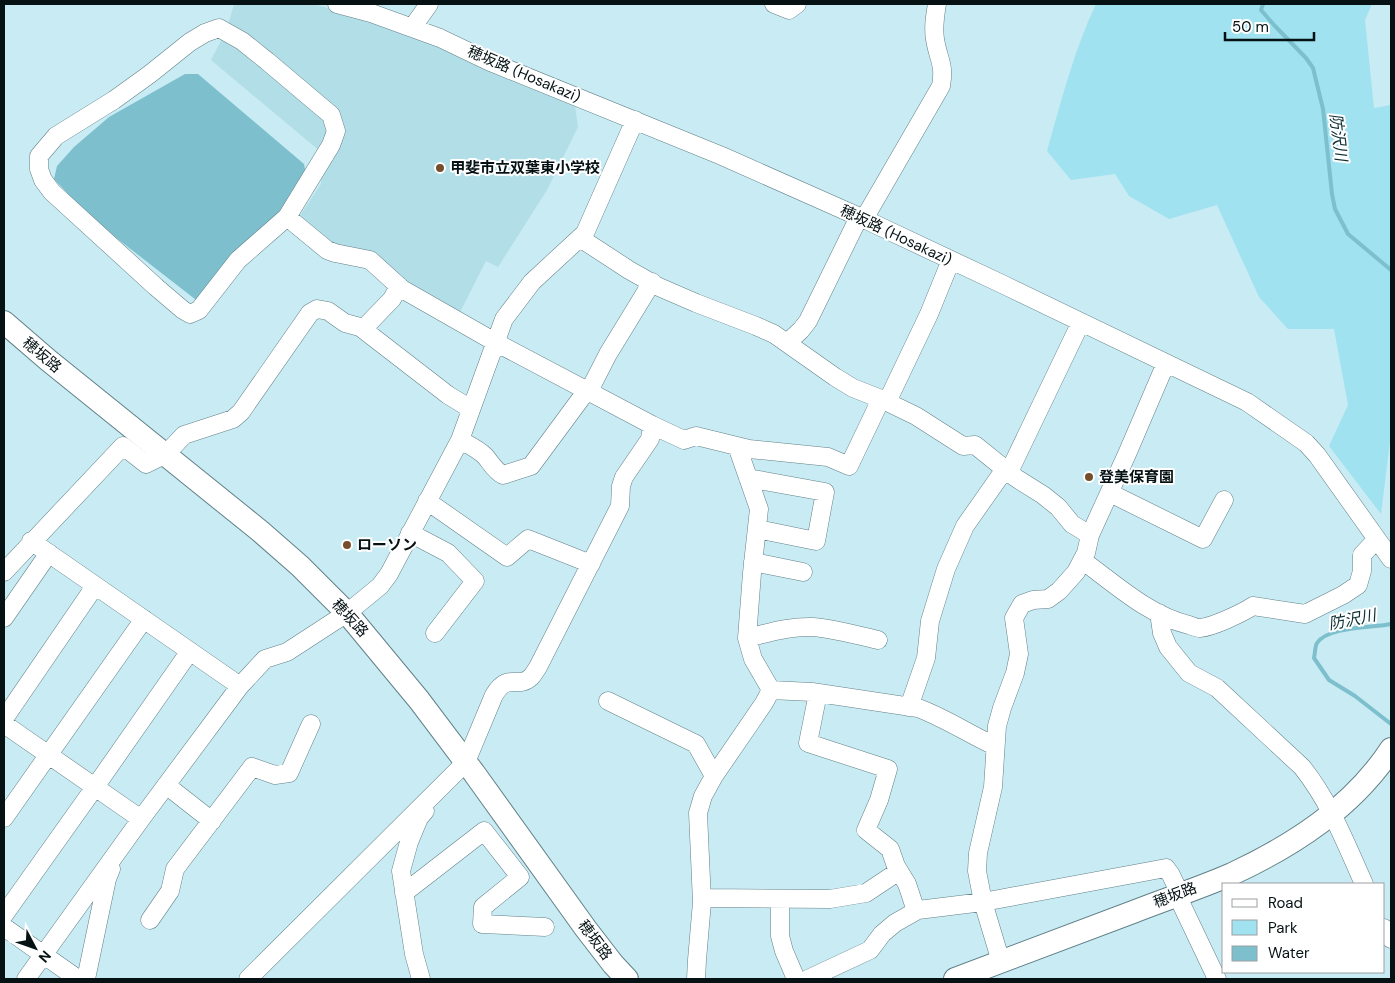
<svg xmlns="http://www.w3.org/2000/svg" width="1395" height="983" viewBox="0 0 1395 983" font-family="'DM Sans','Noto Sans JP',sans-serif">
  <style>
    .built { fill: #b2dee7 }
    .green { fill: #a0e2f0 }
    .water { fill: #7dbfcd }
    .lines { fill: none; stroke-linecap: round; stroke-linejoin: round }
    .stream { stroke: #7dbfcd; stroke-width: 4 }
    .minor-casing { stroke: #628188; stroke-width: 19 }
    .major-casing { stroke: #628188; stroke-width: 24 }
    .minor { stroke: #fff; stroke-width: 18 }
    .major { stroke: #fff; stroke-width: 22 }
    .poi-dot { fill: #754e2b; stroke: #fff; stroke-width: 2 }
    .labels { text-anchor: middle; stroke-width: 4; stroke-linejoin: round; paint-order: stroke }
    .street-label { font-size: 15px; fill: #051113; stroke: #fff }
    .poi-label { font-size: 15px; font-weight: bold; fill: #051113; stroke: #fff; text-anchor: start }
    .water-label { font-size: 16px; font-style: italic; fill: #0d2f35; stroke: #fff }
  </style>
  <rect width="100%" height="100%" fill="#c9ebf3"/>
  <path class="built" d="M234 4H313L347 13 443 48 575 106 578 127 547 190 498 267 486 261 458 316 331 248 297 220 321 184V152L211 60 227 29Z"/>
  <path class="green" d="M1096 4H1372L1365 20 1374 108 1391 105V324L1390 323 1391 342V433L1381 514 1329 446 1348 405 1334 329H1288L1259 297 1217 205 1169 219 1129 196 1115 174 1071 180 1047 151C1061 102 1074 50 1096 4Z"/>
  <path class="water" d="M185 74H198L304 164 307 179 282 214 200 303 92 219 54 179 57 166 74 147 109 117Z"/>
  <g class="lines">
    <path class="stream" d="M1263 4 1261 10 1274 25 1306 58 1313 68 1323 109 1332 194 1335 209 1348 234 1391 270
      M1391 624C1373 628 1328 626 1317 643 1315 646 1315 654 1314 658L1329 680 1355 696 1391 724"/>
    <g class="minor-casing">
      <path id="minor" d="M337 4 371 13 440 38 488 61 722 156 864 219 1002 284 1247 402 1306 443 1317 455 1391 559
        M774 4 789 10 797 4
        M219 28 242 41 267 61 331 115 336 131 331 145 287 217 238 260 199 310 190 314 183 310 156 287 52 192 43 180 39 169V156L56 136 114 100 150 74 190 42 205 33Z
        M412 28 429 4
        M287 217 327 250 335 253 370 260 402 289 495 342 652 425 684 440 696 436 749 449 828 457 849 466 881 399
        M864 219 941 86C945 64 938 59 935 39 933 27 935 16 937 4
        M580 238 629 270 659 287 696 303 756 326 774 334 835 377 853 388 881 399 916 416 963 446 975 445 1016 478 1043 495 1058 507 1072 524 1090 535
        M363 329 392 299 399 286
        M787 343 801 330 808 321 859 217
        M887 402 929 314 951 260
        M460 440C469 445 478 449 485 456 491 463 495 471 503 475L531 466 582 397 589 391 608 354 652 282
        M1009 472 1081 322
        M748 478 825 492 816 541 757 529
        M1110 493 1203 539 1224 500
        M427 501 507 557 528 539 591 564
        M410 533 448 553 475 581 435 633
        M31 541 240 686
        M1082 560C1115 584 1148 615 1189 625 1192 626 1197 628 1200 628 1213 627 1242 613 1253 606L1305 614 1343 595 1358 585 1362 571V555L1377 539
        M753 562 803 572
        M4 572 123 446 146 464 166 454 184 435 233 419 241 412 310 313 317 309 328 311 345 323 360 327 448 395 471 409
        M1159 613 1162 633 1168 647 1189 673 1217 688 1302 767C1330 802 1346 844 1364 884
        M4 618 49 553
        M747 638C768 633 791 626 813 627 835 629 857 635 878 640
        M771 690 812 692 918 708C945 718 969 734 995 746
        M818 693 808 743 888 769 879 800 866 830 890 849 896 866 907 884 916 911
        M608 701 696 744 714 776
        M909 707 926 658 930 621 946 569 965 526 1005 469
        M4 719 95 586
        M4 724 141 819
        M166 785 212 821
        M4 818 144 619
        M404 893 484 831 520 877 483 907 482 924 545 927
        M1177 895 1217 979
        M702 898 830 899 866 893 899 871
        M780 899V936L784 951 796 979
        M4 915 95 787 190 651
        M150 920 170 891 175 869 252 767 275 775 289 773 311 724
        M4 927 78 979
        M1384 928 1391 939
        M1001 962 983 902 977 871 978 853 993 787 997 726 1002 708 1015 673 1019 654 1014 618 1022 604 1033 600 1048 599 1059 591 1076 572 1086 553 1090 535 1127 454 1166 363
        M26 979 141 819 240 686 265 659 287 652 347 613 380 586 389 574 460 440 504 319 532 282 585 233 635 120
        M86 979 107 879 111 869
        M248 979 466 762 494 695C509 671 517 690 531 677 534 674 536 670 538 667L620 506 621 486 624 477 650 439 652 425
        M421 979 414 954 401 871 409 842 419 818 425 811
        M696 979 697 960 702 902 698 813 703 796 714 776 764 703 771 690 753 659 747 638 752 573 759 509 737 446
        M808 979 870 950 882 934 895 923 918 910 983 902 1166 868 1171 875 1180 894"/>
    </g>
    <g class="major-casing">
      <path id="major" d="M4 322 48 360 260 531 300 566 347 613 419 700 474 773 586 929 613 964 627 979
        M955 979C1015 957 1074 934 1133 912 1166 899 1200 888 1232 874 1294 845 1353 807 1391 749"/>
    </g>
    <use href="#minor" class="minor"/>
    <use href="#major" class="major"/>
  </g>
  <g class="poi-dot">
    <circle cx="440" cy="168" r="5"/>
    <circle cx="1089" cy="477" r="5"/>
    <circle cx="347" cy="545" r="5"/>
  </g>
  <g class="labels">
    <g class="street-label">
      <text transform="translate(524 74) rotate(23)" y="5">穂坂路 (Hosakazi)</text>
      <text transform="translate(896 235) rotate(25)" y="5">穂坂路 (Hosakazi)</text>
      <text transform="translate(42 355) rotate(40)" y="5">穂坂路</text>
      <text transform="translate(350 618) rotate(47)" y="5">穂坂路</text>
      <text transform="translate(1175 895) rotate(-21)" y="5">穂坂路</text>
      <text transform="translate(595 940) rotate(53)" y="5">穂坂路</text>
    </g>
    <g class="poi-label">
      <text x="450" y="173">甲斐市立双葉東小学校</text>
      <text x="1099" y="482">登美保育園</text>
      <text x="357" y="550">ローソン</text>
    </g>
    <g class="water-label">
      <text transform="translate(1339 137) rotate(83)" y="6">防沢川</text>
      <text transform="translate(1352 619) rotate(-11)" y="6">防沢川</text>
    </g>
  </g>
  <rect width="1395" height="983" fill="none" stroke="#051113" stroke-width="10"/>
  <rect x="1222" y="883" width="162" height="90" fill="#ffffff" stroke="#9ba0a1"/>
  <rect x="1232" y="899" width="25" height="8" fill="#ffffff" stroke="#9ba0a1"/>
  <text x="1268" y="908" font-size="15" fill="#051113">Road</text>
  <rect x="1232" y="920" width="25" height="15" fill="#a0e2f0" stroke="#9ba0a1"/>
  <text x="1268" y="933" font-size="15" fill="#051113">Park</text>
  <rect x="1232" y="946" width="25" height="15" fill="#7dbfcd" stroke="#9ba0a1"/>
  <text x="1268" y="958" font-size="15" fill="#051113">Water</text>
  <g transform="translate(35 948) rotate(131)" stroke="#ffffff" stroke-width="4" paint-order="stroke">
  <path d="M0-4L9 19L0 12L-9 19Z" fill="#051113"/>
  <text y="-8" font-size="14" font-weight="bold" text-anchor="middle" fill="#051113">N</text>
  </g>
  <path d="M1225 32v8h89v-8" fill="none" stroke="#051113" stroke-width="2.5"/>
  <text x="1232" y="32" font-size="15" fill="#051113" stroke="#ffffff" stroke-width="4" paint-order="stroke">50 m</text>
</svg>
